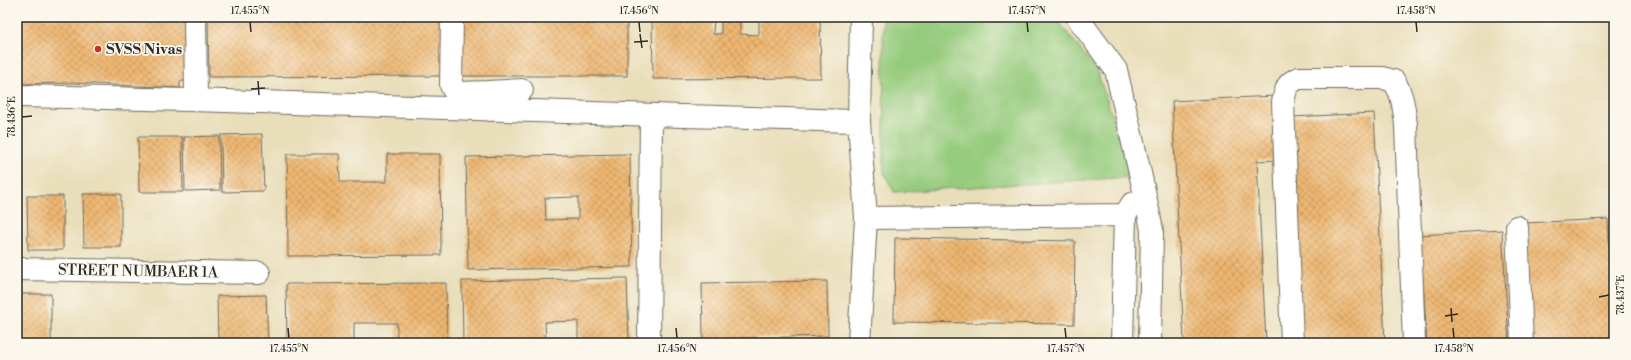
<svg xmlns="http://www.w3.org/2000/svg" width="1631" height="360" viewBox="0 0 1631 360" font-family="'Libre Bodoni',serif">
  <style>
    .green { fill: #95cb7d; stroke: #607b54 }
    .building { fill: url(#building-cross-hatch); fill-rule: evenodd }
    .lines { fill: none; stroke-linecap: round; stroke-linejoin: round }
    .minor-casing { stroke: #6e6a5d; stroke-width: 24 }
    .minor { stroke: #fff; stroke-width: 22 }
    .ticks { fill: none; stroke: #2b2b2b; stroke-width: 1.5 }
    .poi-dot { fill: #c8321e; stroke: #fbf7ec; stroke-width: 1.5 }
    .labels { text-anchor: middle; stroke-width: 3.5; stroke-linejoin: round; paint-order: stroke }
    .poi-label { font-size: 15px; font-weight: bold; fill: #2b2b2b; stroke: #fbf7ec; text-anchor: start }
    .street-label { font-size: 15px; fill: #2b2b2b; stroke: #fbf7ec }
    .neatline { fill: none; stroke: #2b2b2b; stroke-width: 1.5 }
    .ticks-label { font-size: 10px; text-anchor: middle; fill: #2b2b2b }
  </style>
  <defs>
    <pattern id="building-cross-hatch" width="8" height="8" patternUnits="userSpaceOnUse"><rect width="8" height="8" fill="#efb771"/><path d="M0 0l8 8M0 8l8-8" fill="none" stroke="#c2955d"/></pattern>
  </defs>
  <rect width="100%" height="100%" fill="#fbf7ec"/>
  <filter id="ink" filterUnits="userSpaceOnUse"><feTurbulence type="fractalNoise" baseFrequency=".025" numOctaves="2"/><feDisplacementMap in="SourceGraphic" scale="8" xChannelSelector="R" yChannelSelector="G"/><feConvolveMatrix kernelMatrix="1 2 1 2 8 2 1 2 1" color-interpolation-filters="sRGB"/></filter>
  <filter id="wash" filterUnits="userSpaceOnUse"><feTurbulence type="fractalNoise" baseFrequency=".012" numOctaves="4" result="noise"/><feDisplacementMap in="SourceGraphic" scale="16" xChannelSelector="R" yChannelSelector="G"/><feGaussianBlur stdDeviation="0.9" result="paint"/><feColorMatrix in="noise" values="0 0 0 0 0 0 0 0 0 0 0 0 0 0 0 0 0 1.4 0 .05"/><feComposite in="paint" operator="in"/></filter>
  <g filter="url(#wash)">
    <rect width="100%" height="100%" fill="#e9deba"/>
    <path class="green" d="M883 17H1055L1097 71 1133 177 894 192 884 173Z"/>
    <g id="blocks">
      <path class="building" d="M17 17H186V81H180V88L73 83 17 84Z
        M208 17H449V76L209 77Z
        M462 17H627V76H462Z
        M652 17H714L713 34H721V21H740V34L759 35V17H820L821 78 653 79Z
        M1275 96 1278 160 1257 161 1266 343H1184L1172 101Z
        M1374 113 1385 343H1303L1292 117Z
        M262 134 264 191 222 192 221 135Z
        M219 136 220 190 185 191 184 137Z
        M138 137H182L183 192H139Z
        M287 154H339L340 182H387V154H440L441 255 288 256Z
        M630 154 632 267 468 270 466 157ZM578 197V219L546 220 545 198Z
        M83 194H121V247H84Z
        M27 196H63V250H28Z
        M1608 219 1614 343H1531L1525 223Z
        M1502 230 1509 343H1427L1420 235Z
        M895 238 1075 241 1074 324 894 322Z
        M627 278 629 343H578V321L545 322 546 343H463L462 281Z
        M827 281 828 336 703 339 702 283Z
        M446 283 447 343H397V323H354V343H287L286 284Z
        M17 294H51V343H17Z
        M266 295 268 343H218L217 296Z"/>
    </g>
  </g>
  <g filter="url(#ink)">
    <use href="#blocks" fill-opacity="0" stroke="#6e6a5d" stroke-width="1"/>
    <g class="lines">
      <g class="minor-casing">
        <path id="minor" d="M195 17 196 99
          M452 17 451 85 453 89 458 93 488 92 489 110
          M1077 17 1116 70 1143 186 1152 230 1150 343
          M488 92 522 90
          M17 96C298 101 578 114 859 121
          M866 218 1125 215
          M1517 227 1522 343
          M17 269 259 273
          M649 343 651 115
          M859 343 866 218 859 121 861 17
          M1122 343 1125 215 1132 204
          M1292 343 1283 102C1286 89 1286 83 1299 78H1383L1394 81C1403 95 1404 109 1406 125L1414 343"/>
      </g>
      <use href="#minor" class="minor"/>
    </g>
  </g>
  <path class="ticks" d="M250 22 251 32M639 22 640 32M1027 22 1028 32M1416 22 1417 32M640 34 642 48M634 42 648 41M258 81 259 95M251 89 265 88M22 117 32 116M1599 297 1609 295M1451 308 1452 322M1445 316 1458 314M288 328 289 338M676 328 677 338M1065 328 1066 338M1453 328 1454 338"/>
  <circle class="poi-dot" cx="98" cy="49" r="4"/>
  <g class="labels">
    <g class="poi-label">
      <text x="106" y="54">SVSS Nivas</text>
    </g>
    <g class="street-label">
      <text transform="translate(138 271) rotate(1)" y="5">STREET NUMBAER 1A</text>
    </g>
  </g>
  <rect width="1631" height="360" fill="none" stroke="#fbf7ec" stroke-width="44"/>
  <rect x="22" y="22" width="1587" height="316" class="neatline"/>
  <g class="ticks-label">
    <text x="250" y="14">17.455°N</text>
    <text x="639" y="14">17.456°N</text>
    <text x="1027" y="14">17.457°N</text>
    <text x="1416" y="14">17.458°N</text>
    <text transform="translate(11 117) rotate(-90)" y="4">78.436°E</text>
    <text transform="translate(1620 295) rotate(-90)" y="4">78.437°E</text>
    <text x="289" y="352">17.455°N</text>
    <text x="677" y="352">17.456°N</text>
    <text x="1066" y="352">17.457°N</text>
    <text x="1454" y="352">17.458°N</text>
  </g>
</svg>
